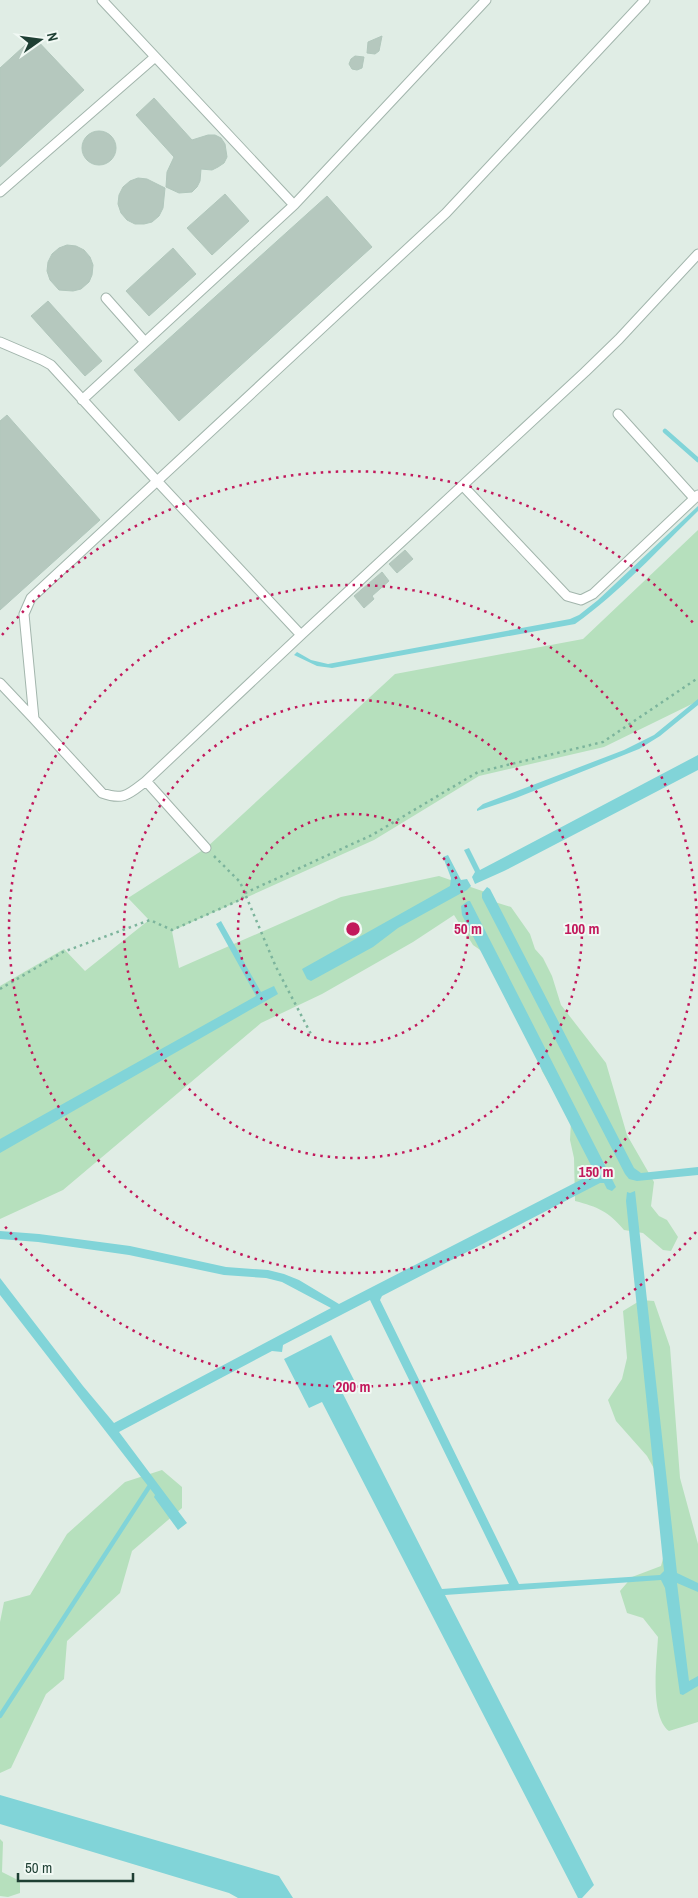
<svg xmlns="http://www.w3.org/2000/svg" width="698" height="1898" viewBox="0 0 698 1898" font-family="'Archivo Narrow',sans-serif">
  <style>
    .green { fill: #b6e0bd }
    .water { fill: #81d4d8 }
    .lines { fill: none; stroke-linecap: round; stroke-linejoin: round }
    .stream { stroke: #81d4d8; stroke-width: 4.5 }
    .building { fill: #b5c8be; stroke: #b1c7bc }
    .lane-casing { stroke: #a2b5ac; stroke-width: 11 }
    .path { stroke: #7cb49c; stroke-width: 2.5; stroke-dasharray: 2.5 4; stroke-linecap: butt }
    .lane { stroke: #fff; stroke-width: 9 }
    .ring { fill: none; stroke: #c2185b; stroke-width: 2.5; stroke-dasharray: 2.5 5 }
    .centre { fill: #c2185b; stroke: #f1f9f4; stroke-width: 2.5 }
    .ring-label { font-size: 15px; text-anchor: middle; font-weight: bold; fill: #c2185b; stroke: #f1f9f4; stroke-width: 4; stroke-linejoin: round; paint-order: stroke }
  </style>
  <rect width="100%" height="100%" fill="#e0ede5"/>
  <path class="green" d="M698 530V701L604 747 479 776 374 840 172 931 179 968 341 897 439 876 488 893 482 898 511 907 530 934 535 949 543 958 552 976 561 1005 606 1063 627 1135 654 1182 651 1206 659 1216 667 1220 678 1237 671 1251 663 1250 643 1233 624 1230C608 1211 598 1207 575 1201L574 1158 570 1140 571 1121 542 1071 526 1015 483 952 473 945 454 915 413 942 322 994 261 1023 63 1190 0 1219V986L64 949 85 971 149 920 128 898 206 848 395 674 583 639Z
    M641 1300 654 1301 670 1347 680 1478 698 1544V1722L669 1731C649 1716 657 1660 658 1637L643 1618 627 1613 620 1591 632 1577 661 1566 670 1533 667 1492 647 1456 616 1421 608 1400 622 1379 627 1358 623 1311Z
    M162 1470 182 1487V1508L132 1551 120 1593 67 1641 64 1679 46 1694 11 1768 0 1773V1622L4 1602 30 1595 67 1534 125 1482Z
    M0 1839 3 1842 2 1872 20 1881V1893L8 1897 0 1896Z"/>
  <path class="water" d="M698 506V511C659 549 620 592 575 624L332 668 317 666 294 655 297 652 311 660 328 664 570 619 579 615 598 600Z
    M698 699V705L660 736 639 749 516 798 477 811V809L483 804 624 750 654 735Z
    M698 755V770L504 871 475 884 472 877 475 872 464 850 469 848 480 870Z
    M448 855 461 880 467 879 471 886 467 890 398 928 373 947 311 981 307 979 302 969 450 886 451 878 443 857Z
    M487 887 490 889 634 1168 641 1173 698 1167V1175L637 1181 629 1179 625 1174 482 898V893Z
    M468 901H470L616 1187 612 1191 607 1189 604 1183H600L382 1296 380 1300 519 1584 660 1575 664 1571 626 1201 627 1192 630 1193 635 1191 677 1573 698 1583V1592L677 1583 689 1681 698 1676V1686L683 1695 680 1694 665 1588 661 1580 445 1595 594 1885 582 1898H578L322 1402 309 1408 284 1359 331 1335 356 1384 342 1392 442 1589 509 1584 370 1300 283 1345 282 1352 272 1351 119 1432 187 1523 178 1530 154 1497 155 1495 0 1295V1278L83 1386 114 1423 331 1308 282 1282 266 1278 224 1275 129 1255 38 1242 0 1239V1231L39 1234 130 1246 226 1267 268 1270 284 1274 299 1280 339 1304 594 1173V1171L462 915 461 906Z
    M221 921 261 992 274 986 278 994 0 1153V1139L256 996 216 924Z
    M0 1795 279 1876 293 1898H238L229 1893 0 1824Z"/>
  <g class="lines">
    <path class="stream" d="M665 431 698 460
      M0 1716 149 1487"/>
  </g>
  <path class="building" d="M382 36 379 51 375 54 367 53 368 42Z
    M34 37 84 90 0 167V68Z
    M355 56 364 57 362 68 357 70 352 69 349 64 351 59Z
    M154 98 192 140 208 135H215L221 138 225 144 227 157 224 163 218 167 212 170 201 169 200 181 197 187 192 192 179 193 166 187 167 172 174 157 136 115Z
    M82 148a17 17 0 1 1 34 0a17 17 0 1 1-34 0Z
    M138 178 147 179 165 188 163 208 159 216 152 222 144 224H135L127 220 121 213 118 204 119 195 123 187 130 181Z
    M225 194 249 221 212 255 187 228Z
    M327 196 372 247 179 421 134 370Z
    M67 245 76 246 84 250 90 257 93 265 92 275 89 282 81 289 73 291 59 290 50 280 47 271 48 262 52 254 59 248Z
    M173 248 196 274 149 316 126 291Z
    M48 301 102 361 85 376 31 316Z
    M7 415 100 520 0 610V421Z
    M405 550 413 559 397 573 389 564Z
    M382 572 389 581 372 596 374 599 364 608 354 596Z"/>
  <g class="lines">
    <g class="lane-casing">
      <path id="lane" d="M102 0 294 205 486 0
        M0 192 155 57
        M106 298 145 342
        M0 342 42 360 51 365 157 481 301 635 585 372 619 339 698 254
        M82 400 294 205
        M618 414 694 498
        M463 486 567 596 581 600 593 594 698 495
        M301 635 146 781C129 794 124 801 102 793L34 719 24 614 31 598 446 213 645 0
        M0 683 34 719
        M146 781 206 848"/>
    </g>
    <path class="path" d="M214 856 240 882 276 967 312 1036
      M0 989 63 952 150 920 172 930 242 899 245 893 372 835 478 772 603 742 698 678"/>
    <use href="#lane" class="lane"/>
  </g>
  <g class="ring">
    <circle cx="353" cy="929" r="115"/>
    <circle cx="353" cy="929" r="229"/>
    <circle cx="353" cy="929" r="344"/>
    <path d="M696 1232A458 458 0 0 1 2 1223M2 635A458 458 0 0 1 696 626"/>
  </g>
  <circle cx="353" cy="929" r="8" class="centre"/>
  <g class="ring-label">
    <text x="468" y="934">50 m</text>
    <text x="582" y="934">100 m</text>
    <text x="596" y="1177">150 m</text>
    <text x="353" y="1392">200 m</text>
  </g>
  <g transform="translate(40 40) rotate(76)" stroke="#f1f9f4" stroke-width="4" paint-order="stroke">
  <path d="M0-4L9 19L0 12L-9 19Z" fill="#1e3f33"/>
  <text y="-8" font-size="14" font-weight="bold" text-anchor="middle" fill="#1e3f33">N</text>
  </g>
  <path d="M18 1873v8h115v-8" fill="none" stroke="#1e3f33" stroke-width="2.5"/>
  <text x="25" y="1873" font-size="15" fill="#1e3f33" stroke="#f1f9f4" stroke-width="4" paint-order="stroke">50 m</text>
</svg>
